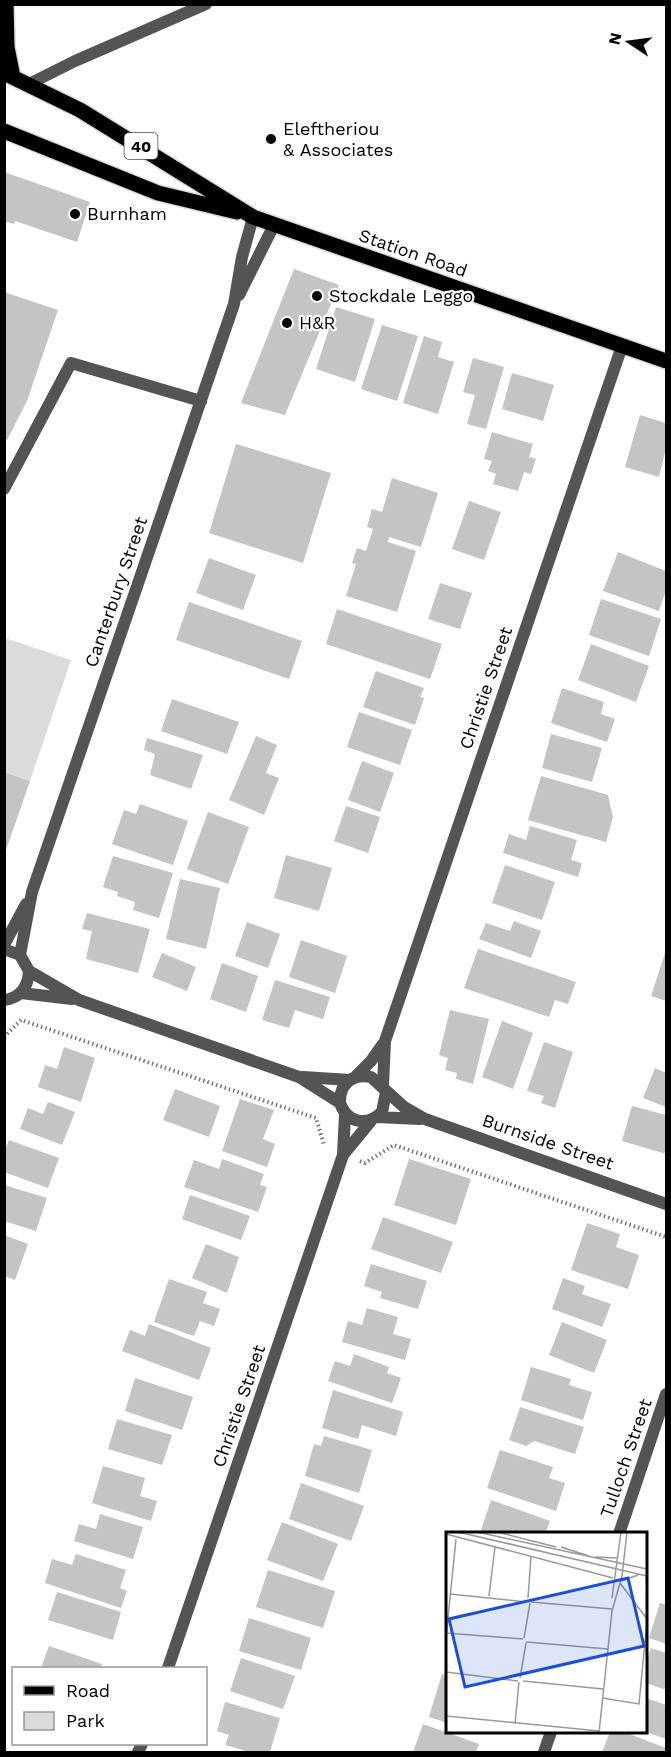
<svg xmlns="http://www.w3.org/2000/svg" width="671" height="1757" viewBox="0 0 671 1757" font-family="'Work Sans',sans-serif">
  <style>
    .green { fill: #dbdbdb }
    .building { fill: #c4c4c4 }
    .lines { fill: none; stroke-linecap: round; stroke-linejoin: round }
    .primary-casing { stroke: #dbdbdb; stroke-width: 18 }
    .path { stroke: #767676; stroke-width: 4; stroke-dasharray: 1.5 3; stroke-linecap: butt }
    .lane { stroke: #545454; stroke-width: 12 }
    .street { stroke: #545454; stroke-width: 12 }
    .primary { stroke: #000; stroke-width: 15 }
    .poi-dot { fill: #000; stroke: #fff; stroke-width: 2 }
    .labels { text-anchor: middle; stroke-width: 4.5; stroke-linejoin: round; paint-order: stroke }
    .shield { fill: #fff; stroke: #4c4c4c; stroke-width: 1.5 }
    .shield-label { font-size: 16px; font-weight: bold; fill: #000 }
    .poi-label { font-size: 18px; fill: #000; stroke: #fff; text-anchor: start }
    .street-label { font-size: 18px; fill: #000; stroke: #fff }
    .inset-road { fill: none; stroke: #999; stroke-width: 1.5 }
    .view { fill: #1d4ed8; fill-opacity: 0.15; stroke: #1d4ed8; stroke-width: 3 }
    .inset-edge { fill: none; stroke: #000; stroke-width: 3 }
  </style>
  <rect width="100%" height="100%" fill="#fff"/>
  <path class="green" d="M5 638 71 660 30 781 5 772Z"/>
  <path class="building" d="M4 172 90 202 77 242 15 221 14 224 4 221Z
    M294 269 339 285 285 415 241 403Z
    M4 292 58 310 27 401 7 440 4 439Z
    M336 307 375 319 355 382 316 369Z
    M382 325 418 336 397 401 361 389Z
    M424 336 442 342 438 357 454 362 438 414 403 403Z
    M473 358 504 367 486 429 467 424 475 395 463 392Z
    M512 373 554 385 543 421 502 409Z
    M640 415 666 423V448L659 477 625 467Z
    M492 432 533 444 529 457 536 459 531 474 524 472 518 491 493 484 496 474 488 471 492 461 484 459Z
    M236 444 331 473 303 563 209 533Z
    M392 478 438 493 421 547 389 537 388 542 416 551 397 612 346 596 356 564 352 563 357 548 366 551 373 529 367 527 372 509 382 512Z
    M469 501 501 512 484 560 452 549Z
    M618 552 666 571V590L659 611 603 591Z
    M209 558 256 575 243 610 196 593Z
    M440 583 472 593 460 629 428 619Z
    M601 599 661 619 649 656 589 635Z
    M189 602 302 641 289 679 176 640Z
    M337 609 442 644 430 679 326 644Z
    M591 644 649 666 636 702 578 680Z
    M376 671 424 688 420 697 424 698 415 725 363 707Z
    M562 688 604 702 601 714 615 719 607 742 551 723Z
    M172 699 239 722 227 754 161 731Z
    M359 712 412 730 400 765 347 747Z
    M551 734 602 748 592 782 542 768Z
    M256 736 277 745 266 773 279 778 264 815 229 800Z
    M147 738 203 755 191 789 150 775 155 754 144 750Z
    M362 761 394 773 380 812 348 800Z
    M4 772 30 781 5 853H4Z
    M541 776 608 795 613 817 606 842 528 820Z
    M140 804 188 821 173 865 112 844 124 810 136 814Z
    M346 806 380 817 368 853 334 841Z
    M208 812 249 827 228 884 187 869Z
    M530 826 577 840 571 860 582 863 578 877 503 853 509 834 526 840Z
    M286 855 332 868 319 911 274 898Z
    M113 856 173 873 159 918 133 910 135 902 117 896 118 892 103 887Z
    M505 865 555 882 542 920 492 903Z
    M180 879 220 888 206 949 166 939Z
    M87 913 150 929 138 973 86 959 92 931 82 929Z
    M514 921 541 931 531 958 479 939 486 923 510 931Z
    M247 922 280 934 268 968 235 956Z
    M301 940 347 956 335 993 289 977Z
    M478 949 576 982 568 1004 555 1000 549 1017 464 988Z
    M666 950V1001L651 996Z
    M162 953 196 967 187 991 152 977Z
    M222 963 258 976 246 1012 210 999Z
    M275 980 330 997 323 1019 295 1010 289 1028 262 1020Z
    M450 1010 489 1019 473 1084 456 1079 457 1073 445 1070 448 1058 439 1055Z
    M502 1021 533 1033 513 1089 482 1077Z
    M544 1042 573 1052 555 1108 541 1103 544 1096 527 1091Z
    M64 1047 95 1058 81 1102 38 1087 45 1065 57 1069Z
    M655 1068 666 1073V1107L643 1098Z
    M175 1089 220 1106 209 1137 163 1120Z
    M240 1099 274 1110 263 1139 275 1144 267 1167 222 1151Z
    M48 1102 75 1112 62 1145 20 1129 28 1108 43 1114Z
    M632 1106 666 1115V1154L622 1141Z
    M9 1140 59 1158 48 1188 4 1172V1152Z
    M222 1159 264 1174 260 1185 267 1187 258 1212 184 1187 194 1160 219 1169Z
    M409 1159 471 1179 456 1225 394 1205Z
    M4 1185 47 1198 36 1231 4 1221Z
    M190 1195 250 1216 241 1240 182 1219Z
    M383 1217 453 1242 441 1273 371 1249Z
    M587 1223 620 1234 616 1247 639 1255 628 1289 571 1270Z
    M4 1235 28 1244 15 1280 4 1276Z
    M206 1244 239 1257 227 1293 192 1278Z
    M371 1264 427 1281 418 1309 380 1298 382 1292 364 1286Z
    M563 1278 585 1286 582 1294 611 1304 602 1327 552 1309Z
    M169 1279 207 1292 203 1303 220 1309 214 1326 200 1321 194 1336 154 1322Z
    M367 1308 398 1317 393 1334 411 1339 405 1360 342 1342 348 1321 362 1325Z
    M562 1322 607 1340 594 1373 549 1355Z
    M149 1324 211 1348 199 1380 122 1351 130 1330 145 1336Z
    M354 1354 389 1367 387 1373 401 1378 392 1403 328 1381 335 1361 350 1366Z
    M531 1367 571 1379 569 1385 592 1392 583 1420 521 1400Z
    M135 1378 193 1397 182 1430 125 1411Z
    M333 1390 403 1412 396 1436 362 1425 358 1439 322 1428Z
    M520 1407 584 1427 575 1454 534 1441 526 1446 509 1440Z
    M117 1419 172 1435 162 1465 108 1449Z
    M324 1436 372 1450 359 1493 305 1476 314 1444 321 1446Z
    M500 1450 553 1467 549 1478 565 1483 556 1511 487 1488Z
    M103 1466 145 1478 140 1496 157 1501 151 1521 92 1503Z
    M301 1483 364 1506 351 1541 289 1519Z
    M491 1500 550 1521 545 1534H492L481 1530Z
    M100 1514 143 1527 133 1559 74 1541 79 1524 96 1529Z
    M282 1522 338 1544 323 1581 267 1560Z
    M76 1554 126 1570 120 1588 127 1591 121 1608 45 1583 52 1559 72 1565Z
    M268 1570 335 1591 323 1628 256 1607Z
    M57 1592 121 1612 113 1640 48 1620Z
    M660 1603 666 1605V1644L649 1638Z
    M249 1618 311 1638 301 1670 239 1651Z
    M49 1646 102 1664 101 1668H41Z
    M651 1648 666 1653V1690L646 1683V1663Z
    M241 1658 295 1676 283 1709 230 1691Z
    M442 1674 448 1676V1723L429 1717Z
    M646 1698 666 1705V1739L646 1732Z
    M225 1702 280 1718 270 1752H250L225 1745 229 1735 217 1731Z
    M423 1724 479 1744 476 1752H413Z
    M610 1732H624L666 1748V1752H602Z"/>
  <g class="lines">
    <g class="primary-casing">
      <path id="primary" d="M6 4 7 47 13 77
        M4 73 80 110 253 217 666 361
        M4 131 158 193 237 212"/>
    </g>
    <path class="path" d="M4 1037 21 1020 316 1118 324 1145
      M360 1161 365 1163 394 1145 666 1237"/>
    <path class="lane" d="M4 489 71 363 201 401"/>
    <path class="street" d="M29 84 75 61 206 4
      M239 295 274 225
      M4 945 26 904
      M4 949 20 955 29 971C28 987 21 998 4 1000
      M20 955 32 892 234 304 242 257 253 217
      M29 971 79 1000 299 1077 340 1103
      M21 993 72 999
      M356 1076 371 1061 383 1044
      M303 1077 350 1080
      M383 1085 385 1041 622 346
      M386 1092 382 1112C367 1127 347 1123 340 1103 339 1084 353 1073 371 1077L404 1107 425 1119 666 1204
      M377 1117 420 1119
      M343 1155 371 1121
      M619 1534 666 1394
      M168 1668 343 1155 345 1114
      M138 1752 142 1744
      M544 1752 551 1732"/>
    <use href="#primary" class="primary"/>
  </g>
  <g class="poi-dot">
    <circle cx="271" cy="139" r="6"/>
    <circle cx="75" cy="214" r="6"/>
    <circle cx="317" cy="296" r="6"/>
    <circle cx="287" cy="323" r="6"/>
  </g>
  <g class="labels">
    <rect class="shield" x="124.5" y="133" width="33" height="26" rx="4.5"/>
    <g class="shield-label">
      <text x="141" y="152">40</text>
    </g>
    <g class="poi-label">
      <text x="283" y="135">Eleftheriou<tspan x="283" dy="21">&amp; Associates</tspan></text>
      <text x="87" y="220">Burnham</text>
      <text x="329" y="302">Stockdale Leggo</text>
      <text x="299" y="329">H&amp;R</text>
    </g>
    <g class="street-label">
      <text transform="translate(413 253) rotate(19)" y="6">Station Road</text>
      <text transform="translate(116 592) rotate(-71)" y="6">Canterbury Street</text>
      <text transform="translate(486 688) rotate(-71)" y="6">Christie Street</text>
      <text transform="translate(548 1142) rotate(19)" y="6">Burnside Street</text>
      <text transform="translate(239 1406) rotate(-71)" y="6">Christie Street</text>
      <text transform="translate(626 1458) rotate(-71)" y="6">Tulloch Street</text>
    </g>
  </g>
  <g transform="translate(446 1532)">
    <rect width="201" height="201" fill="#fff"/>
    <path class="inset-road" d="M12 0 201 44M31 0 201 37M51 0 110 15M0 2 167 46M115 15 143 24M149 25 172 26M175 49 192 43M174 51 201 87M4 62 80 70M43 64 49 15M82 66 85 24M166 66 175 0M85 70 166 77M0 101 77 107M0 105 10 7M78 106 84 71M80 110 162 117M0 140 72 149M74 146 80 111M77 149 157 157M156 166 193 172 201 89M0 184 153 199M69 192 73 150M153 201 166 79 176 44 181 0"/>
    <path class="view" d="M182 46 198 114 19 155 3 87Z"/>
    <rect width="201" height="201" class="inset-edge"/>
  </g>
  <rect width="671" height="1757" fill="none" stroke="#000000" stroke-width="12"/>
  <rect x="12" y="1667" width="195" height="78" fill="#ffffff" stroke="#999999" stroke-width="1.5"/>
  <rect x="24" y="1686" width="30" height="9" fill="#000000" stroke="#999999" stroke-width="1.5"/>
  <text x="66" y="1697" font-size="18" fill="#000000">Road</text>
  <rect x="24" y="1712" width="30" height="18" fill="#dbdbdb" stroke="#999999" stroke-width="1.5"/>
  <text x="66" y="1727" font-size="18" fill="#000000">Park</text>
  <g transform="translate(629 42) rotate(283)" stroke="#ffffff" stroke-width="4.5" paint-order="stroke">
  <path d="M0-4.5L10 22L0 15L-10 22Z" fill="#000000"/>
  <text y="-9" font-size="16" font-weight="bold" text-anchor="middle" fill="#000000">N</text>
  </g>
</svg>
